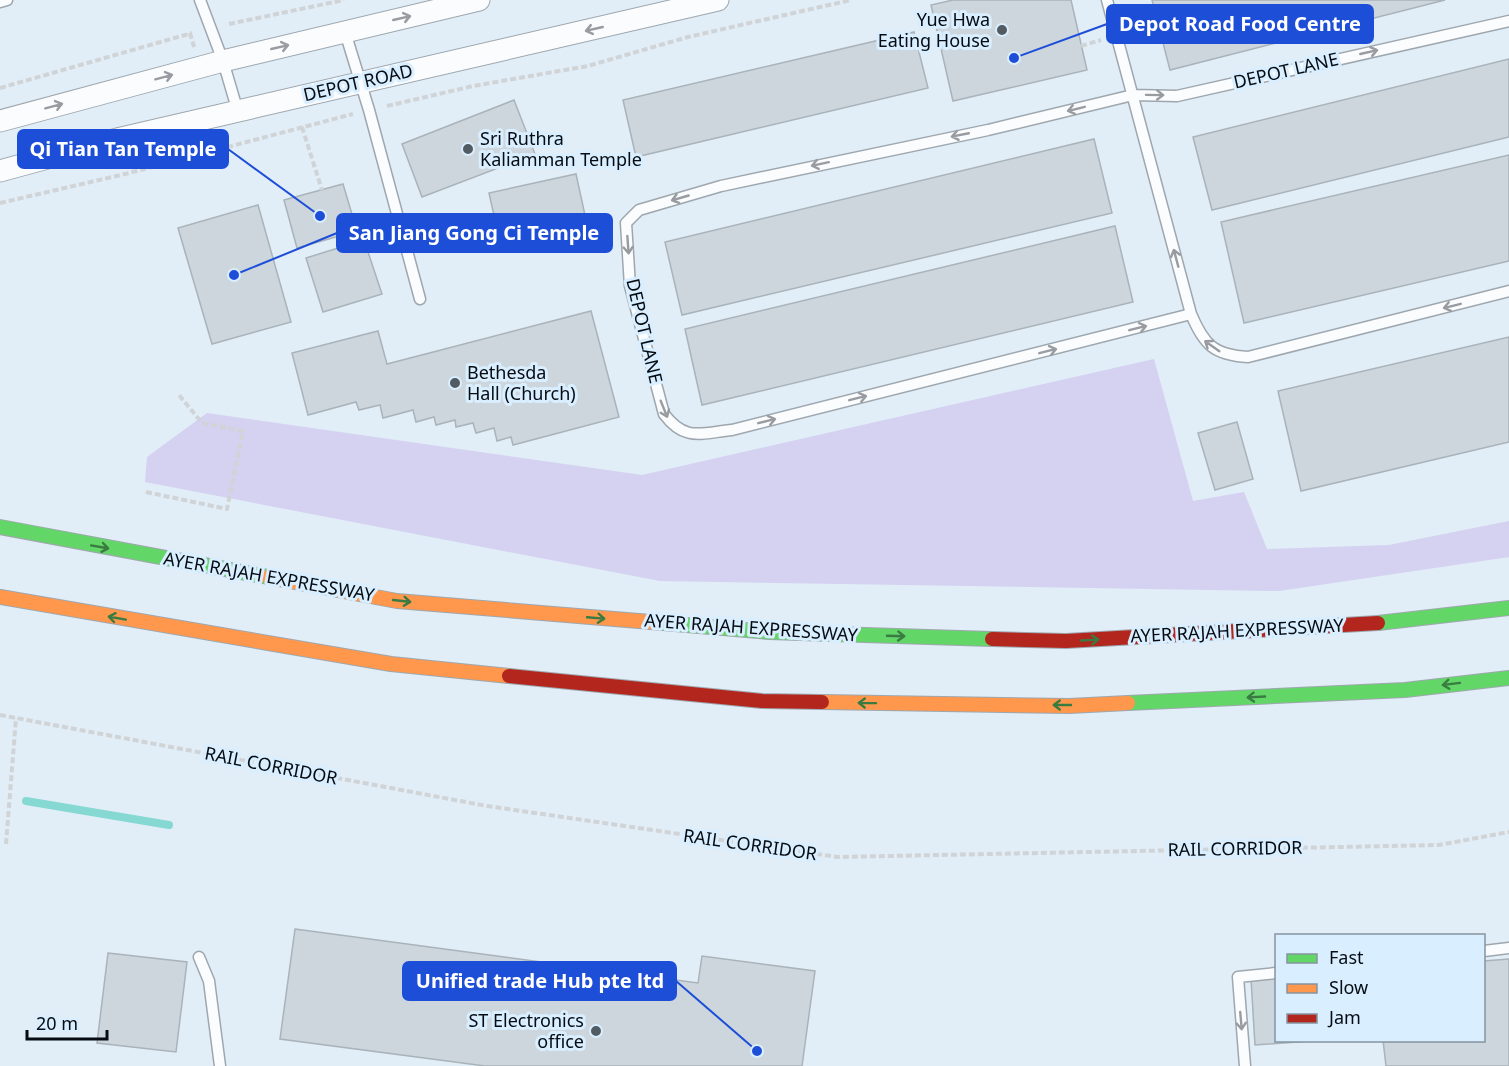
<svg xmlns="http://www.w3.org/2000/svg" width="1509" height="1066" viewBox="0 0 1509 1066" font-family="'Noto Sans',sans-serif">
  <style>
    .green { fill: #d4d1f1 }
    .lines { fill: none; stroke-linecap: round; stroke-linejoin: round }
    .stream { stroke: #86d9d2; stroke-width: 8 }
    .building { fill: #ccd6dc; stroke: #a9b3b9; stroke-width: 1.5 }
    .lane-casing { stroke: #9ea7ae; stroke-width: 13 }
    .street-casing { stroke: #9ea7ae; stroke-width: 23 }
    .fast-casing { stroke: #9ea7ae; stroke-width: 16 }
    .slow-casing { stroke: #9ea7ae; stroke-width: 16 }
    .jam-casing { stroke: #9ea7ae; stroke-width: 16 }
    .path { stroke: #d0d4d6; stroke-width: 4; stroke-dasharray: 6 3; stroke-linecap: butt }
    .lane { stroke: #fafcfe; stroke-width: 10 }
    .street { stroke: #fafcfe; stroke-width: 21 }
    .fast { stroke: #63d668; stroke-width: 14 }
    .slow { stroke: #ff974d; stroke-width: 14 }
    .jam { stroke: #b3261e; stroke-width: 14 }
    .oneway { stroke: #989ca0 }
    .oneway2 { stroke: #397b41 }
    .poi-dot { fill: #535b62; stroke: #d9eeff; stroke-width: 2 }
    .labels { text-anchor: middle; stroke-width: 6; stroke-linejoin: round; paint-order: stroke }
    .poi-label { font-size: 18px; fill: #060c12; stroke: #d9eeff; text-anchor: end }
    .street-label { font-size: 18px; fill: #060c12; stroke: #d9eeff }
    .leader { fill: none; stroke: #1d4ed8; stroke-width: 2 }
    .callout-dot { fill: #1d4ed8; stroke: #d9eeff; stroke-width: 2 }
    .callout { fill: #1d4ed8; stroke: #1d4ed8; stroke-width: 2 }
    .callout-label { font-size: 20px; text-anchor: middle; font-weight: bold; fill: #fff }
  </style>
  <rect width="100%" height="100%" fill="#e1edf7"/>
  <path class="green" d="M1154 359 1193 501 1244 492 1267 549 1389 545 1509 521V557L1279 591 660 581 145 482 147 457 207 413 642 475Z"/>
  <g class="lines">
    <path class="stream" d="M26 801 169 825"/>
  </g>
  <path class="building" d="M953 0H1071L1087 70 953 101 931 5Z
    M1152 0H1445L1170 70Z
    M914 32 928 88 636 157 623 100Z
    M1509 59V137L1212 210 1193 137Z
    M514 100 535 154 422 197 402 144Z
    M1094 139 1112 213 682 315 665 242Z
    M1509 155V261L1244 323 1221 222Z
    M576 174 588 229 501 247 489 193Z
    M343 184 357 231 297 248 284 200Z
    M258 205 291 322 212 344 178 228Z
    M1115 226 1133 302 702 405 685 329Z
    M364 240 382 294 323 312 306 258Z
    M591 311 619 417 513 445 511 437 497 441 494 428 476 433 473 423 456 427 455 420 436 425 434 417 416 422 413 410 383 418 380 405 359 410 356 402 308 415 292 353 378 331 387 364Z
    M1509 337V442L1301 491 1278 391Z
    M1237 422 1253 479 1215 490 1198 433Z
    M295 929 698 983 702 956 815 971 802 1066H485L280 1039Z
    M108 953 187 962 176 1052 97 1043Z
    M1509 959V1066H1386L1383 1040H1484V961Z
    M1276 977V1040H1325L1255 1045 1251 979Z"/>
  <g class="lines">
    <g class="lane-casing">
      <path id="lane" d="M200 0 223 61 238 112
        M1107 0 1191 314C1204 345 1214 355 1248 357L1509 291
        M0 2 7 0
        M345 32 369 110 420 299
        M1191 314 732 430C701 433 685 442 664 414L630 286 626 223 639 210 721 186 988 130 1133 95 1177 96 1509 21
        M1484 951 1509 948
        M199 957 209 981 220 1066
        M1245 1066 1238 977 1276 973"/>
    </g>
    <g class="street-casing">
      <path id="street" d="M0 121 223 61 479 0
        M0 171 117 139 718 0"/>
    </g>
    <g class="fast-casing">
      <path id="fast" d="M0 527 268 577
        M651 622 769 632 992 639
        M1378 623 1509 608
        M1128 703 1405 690 1509 678"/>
    </g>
    <g class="slow-casing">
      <path id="slow" d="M268 577 397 601 651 622
        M0 597 391 664 509 676
        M822 702 1069 706 1128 703"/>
    </g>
    <g class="jam-casing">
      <path id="jam" d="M992 639 1066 641 1378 623
        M509 676 762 701 822 702"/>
    </g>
    <path class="path" d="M229 24 344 0
      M190 33 194 47
      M1081 46 1101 40
      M0 88 192 33
      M387 106 473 86 588 66 688 37 851 0
      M302 127 322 190
      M0 203 125 174 353 114
      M146 492 227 509 243 431 202 423 179 395
      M0 715 487 806 838 857 1439 845 1509 832
      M6 844 16 718"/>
    <use href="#lane" class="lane"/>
    <use href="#street" class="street"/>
    <use href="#fast" class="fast"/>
    <use href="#slow" class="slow"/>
    <use href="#jam" class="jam"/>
  </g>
  <defs><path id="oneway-shaft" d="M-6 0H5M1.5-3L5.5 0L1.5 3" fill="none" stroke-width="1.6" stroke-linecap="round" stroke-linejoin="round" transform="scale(1.5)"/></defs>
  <g class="oneway">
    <use href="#oneway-shaft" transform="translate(402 18) rotate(-13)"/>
    <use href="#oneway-shaft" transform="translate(594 29) rotate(167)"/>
    <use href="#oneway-shaft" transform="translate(280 47) rotate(-13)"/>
    <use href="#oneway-shaft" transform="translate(1369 52) rotate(-13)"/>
    <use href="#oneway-shaft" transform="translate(164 77) rotate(-15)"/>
    <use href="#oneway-shaft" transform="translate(1155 95) rotate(1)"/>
    <use href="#oneway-shaft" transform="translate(54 106) rotate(-15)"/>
    <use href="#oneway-shaft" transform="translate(1076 109) rotate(166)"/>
    <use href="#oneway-shaft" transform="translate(960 135) rotate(169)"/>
    <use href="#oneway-shaft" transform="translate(820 164) rotate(168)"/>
    <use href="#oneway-shaft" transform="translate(680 198) rotate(164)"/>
    <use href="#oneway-shaft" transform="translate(628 245) rotate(86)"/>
    <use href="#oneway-shaft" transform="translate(1176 258) rotate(-105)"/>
    <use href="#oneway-shaft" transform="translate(1452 306) rotate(166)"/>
    <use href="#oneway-shaft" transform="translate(1138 328) rotate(-14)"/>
    <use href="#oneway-shaft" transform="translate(1212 346) rotate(-145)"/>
    <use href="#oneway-shaft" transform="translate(1048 351) rotate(-14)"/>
    <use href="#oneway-shaft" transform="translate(858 398) rotate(-14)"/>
    <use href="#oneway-shaft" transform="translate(664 409) rotate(68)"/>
    <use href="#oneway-shaft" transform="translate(767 421) rotate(-14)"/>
    <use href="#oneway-shaft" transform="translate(1241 1021) rotate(85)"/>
  </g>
  <g class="oneway2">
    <use href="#oneway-shaft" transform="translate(100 547) rotate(10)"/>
    <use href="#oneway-shaft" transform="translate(402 601) rotate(6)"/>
    <use href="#oneway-shaft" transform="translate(117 618) rotate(-170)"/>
    <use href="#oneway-shaft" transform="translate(596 618) rotate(5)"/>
    <use href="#oneway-shaft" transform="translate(896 636) rotate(2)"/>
    <use href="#oneway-shaft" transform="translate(1090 640) rotate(-3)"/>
    <use href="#oneway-shaft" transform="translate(1451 684) rotate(173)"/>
    <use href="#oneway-shaft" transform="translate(1256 697) rotate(177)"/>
    <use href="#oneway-shaft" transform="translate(867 703) rotate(-179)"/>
    <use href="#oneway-shaft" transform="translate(1062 705) rotate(-180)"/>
  </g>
  <g class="poi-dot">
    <circle cx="1002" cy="30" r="6"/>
    <circle cx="468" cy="149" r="6"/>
    <circle cx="455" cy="383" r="6"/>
    <circle cx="596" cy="1031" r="6"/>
  </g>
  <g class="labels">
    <g class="poi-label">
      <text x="990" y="26">Yue Hwa<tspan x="990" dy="21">Eating House</tspan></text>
      <text x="480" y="145" text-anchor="start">Sri Ruthra<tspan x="480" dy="21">Kaliamman Temple</tspan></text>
      <text x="467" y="379" text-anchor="start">Bethesda<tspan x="467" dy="21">Hall (Church)</tspan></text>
      <text x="584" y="1027">ST Electronics<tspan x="584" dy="21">office</tspan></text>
    </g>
    <g class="street-label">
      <text transform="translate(1286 71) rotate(-13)" y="6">DEPOT LANE</text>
      <text transform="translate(358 83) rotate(-13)" y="6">DEPOT ROAD</text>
      <text transform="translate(644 331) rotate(77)" y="6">DEPOT LANE</text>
      <text transform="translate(269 577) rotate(10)" y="6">AYER RAJAH EXPRESSWAY</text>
      <text transform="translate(751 628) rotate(4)" y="6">AYER RAJAH EXPRESSWAY</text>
      <text transform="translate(1237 631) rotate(-3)" y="6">AYER RAJAH EXPRESSWAY</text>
      <text transform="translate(271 766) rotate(11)" y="6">RAIL CORRIDOR</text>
      <text transform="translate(750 845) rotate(8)" y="6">RAIL CORRIDOR</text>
      <text transform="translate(1235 849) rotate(-1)" y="6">RAIL CORRIDOR</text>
    </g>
  </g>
  <path class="leader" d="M1014 58L1107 24M320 216L228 149M234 275L337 233M757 1051L676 981"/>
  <g class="callout-dot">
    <circle cx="1014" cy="58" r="6"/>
    <circle cx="320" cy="216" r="6"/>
    <circle cx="234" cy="275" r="6"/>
    <circle cx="757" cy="1051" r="6"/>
  </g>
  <g class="callout">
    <rect x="1107" y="5" width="266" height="38" rx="6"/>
    <rect x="18" y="130" width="210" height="38" rx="6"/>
    <rect x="337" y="214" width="275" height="38" rx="6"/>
    <rect x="403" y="962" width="273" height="38" rx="6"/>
  </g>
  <g class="callout-label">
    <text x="1240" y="31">Depot Road Food Centre</text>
    <text x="123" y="156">Qi Tian Tan Temple</text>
    <text x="474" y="240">San Jiang Gong Ci Temple</text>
    <text x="540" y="988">Unified trade Hub pte ltd</text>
  </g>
  <rect x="1275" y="934" width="210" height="108" fill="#d9eeff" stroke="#8594a0" stroke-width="1.5"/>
  <rect x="1287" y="954" width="30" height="9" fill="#63d668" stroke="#8594a0" stroke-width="1.5"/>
  <text x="1329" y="964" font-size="18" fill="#060c12">Fast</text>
  <rect x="1287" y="984" width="30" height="9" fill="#ff974d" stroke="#8594a0" stroke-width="1.5"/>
  <text x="1329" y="994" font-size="18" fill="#060c12">Slow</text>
  <rect x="1287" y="1014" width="30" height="9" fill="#b3261e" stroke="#8594a0" stroke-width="1.5"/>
  <text x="1329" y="1024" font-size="18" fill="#060c12">Jam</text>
  <path d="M27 1030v9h80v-9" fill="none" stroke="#060c12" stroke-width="3"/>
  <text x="36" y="1030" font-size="18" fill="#060c12" stroke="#d9eeff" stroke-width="4.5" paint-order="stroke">20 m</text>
</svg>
